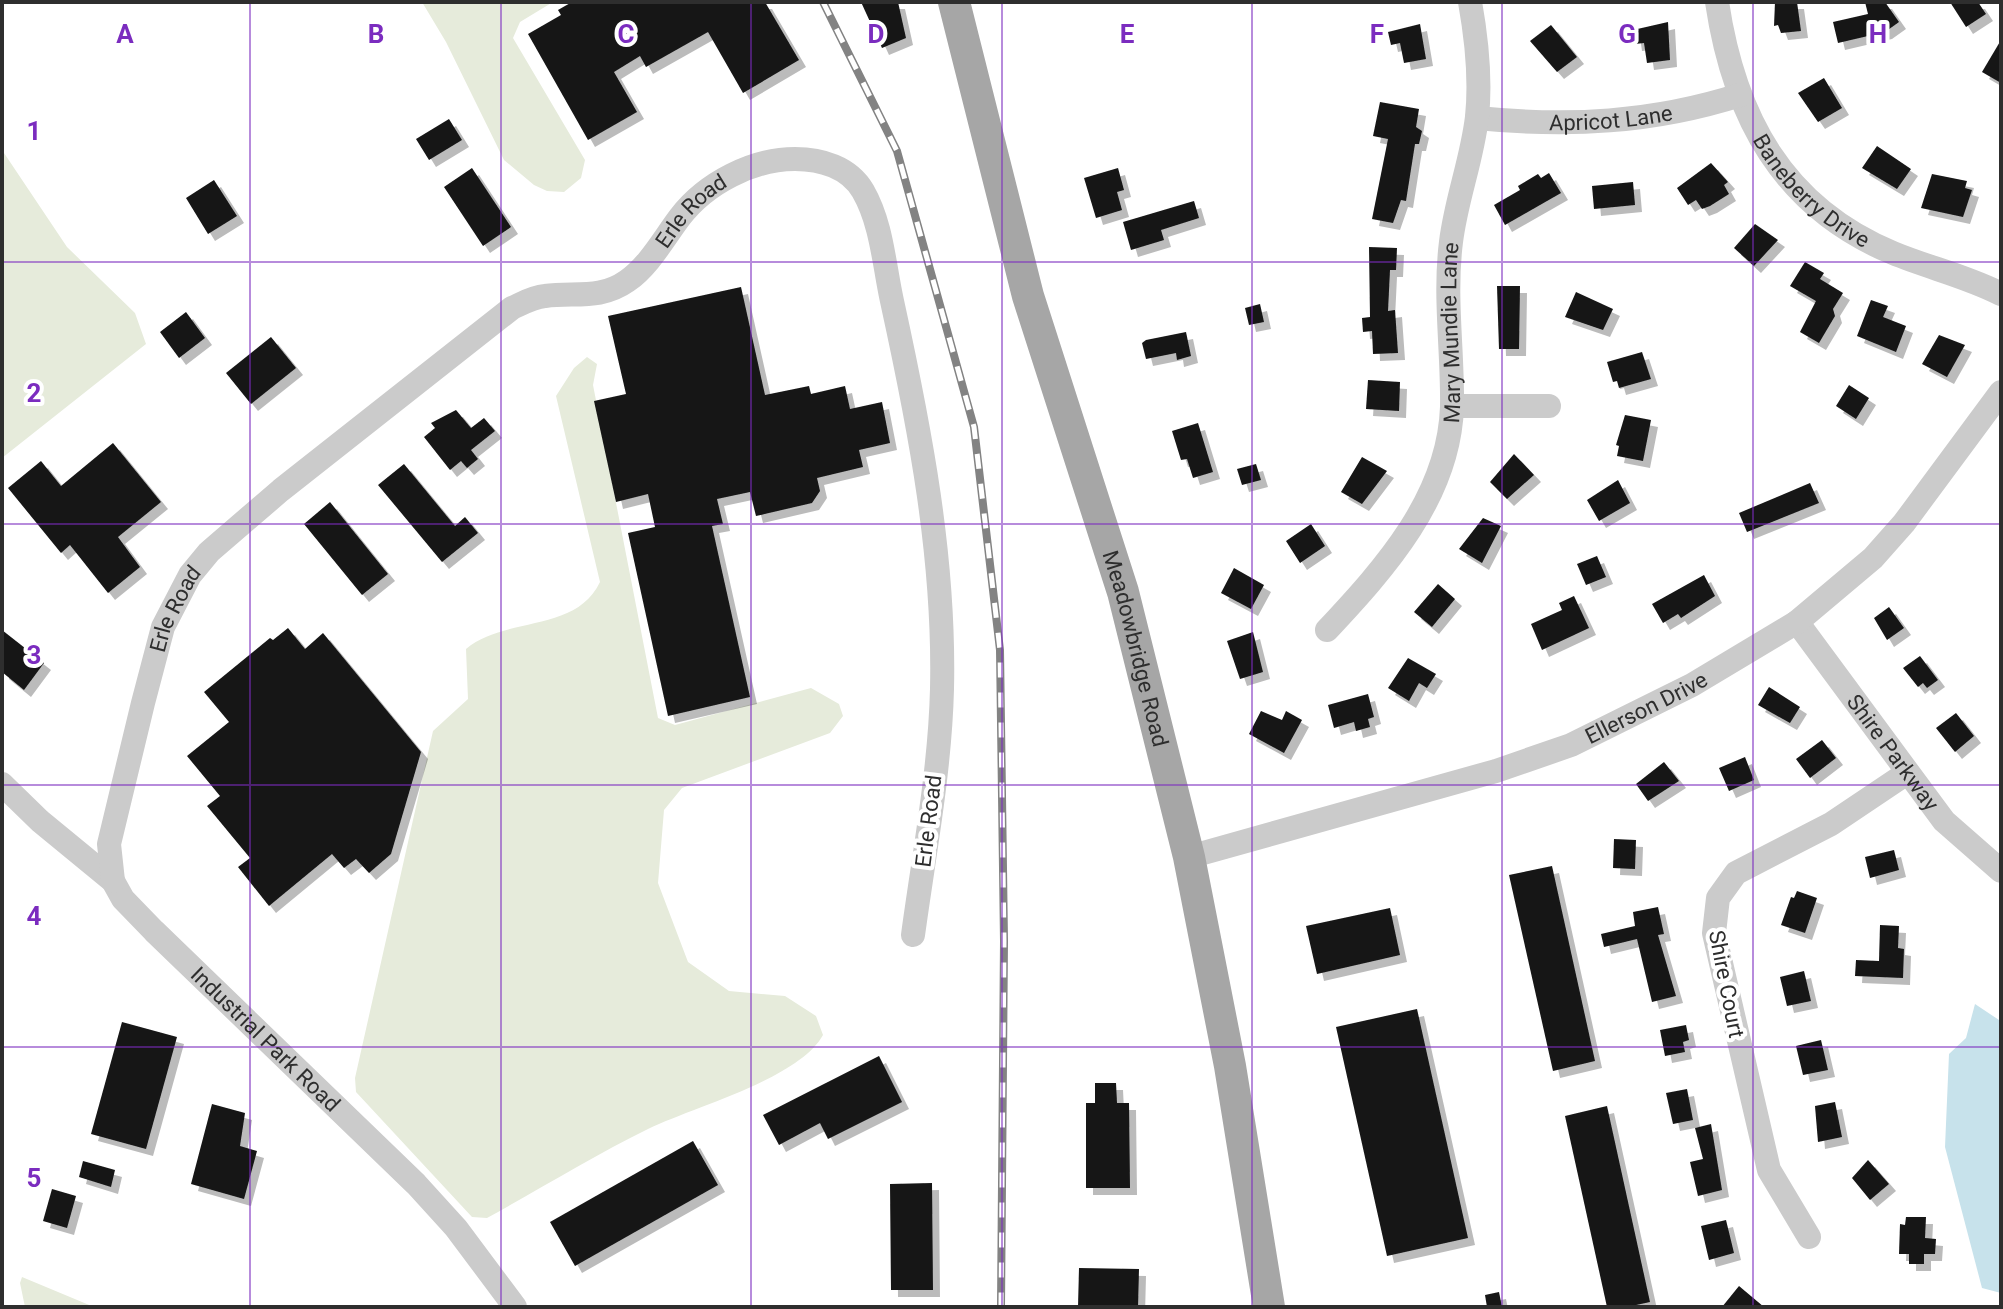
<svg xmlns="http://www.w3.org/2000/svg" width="2003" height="1309" viewBox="0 0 2003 1309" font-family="Roboto,sans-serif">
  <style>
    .green { fill: #e6ebdb }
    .water { fill: #c7e2eb }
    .building { fill: #151515; filter: url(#shadow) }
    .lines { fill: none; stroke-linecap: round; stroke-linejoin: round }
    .minor { stroke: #cbcbcb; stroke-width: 24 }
    .major { stroke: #a6a6a6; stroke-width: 32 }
    .rail-casing { stroke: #838383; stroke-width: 8 }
    .rail { stroke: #fff; stroke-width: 5; stroke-dasharray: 15; stroke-linecap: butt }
    .grid { fill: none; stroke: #7b2cbf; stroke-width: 2; stroke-opacity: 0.55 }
    .labels { text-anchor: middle; stroke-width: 8; stroke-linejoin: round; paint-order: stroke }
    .street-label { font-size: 22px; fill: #2e2e2e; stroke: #fff }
    .grid-label { font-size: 26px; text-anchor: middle; font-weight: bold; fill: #7b2cbf; stroke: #fff; stroke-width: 8; stroke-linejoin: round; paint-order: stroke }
  </style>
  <defs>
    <filter id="shadow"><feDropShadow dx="7" dy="7" stdDeviation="0" flood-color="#0004"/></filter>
  </defs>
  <rect width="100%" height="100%" fill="#fff"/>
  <path class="green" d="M422 2H553L520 22 513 38 585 160 581 178 564 192 547 191 534 185 504 160 446 42Z
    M2 150 67 247 135 313 146 344 2 458Z
    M587 357 597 364 593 385 658 718 675 725 811 688 839 704 843 716 830 733 682 788 664 810 658 883 688 962 729 991 785 996 816 1016 823 1035C799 1079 693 1107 648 1129 593 1156 540 1189 487 1218L472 1217 356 1092 355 1078 433 731 468 699 466 649C505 616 576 633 600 582L556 396 574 368Z
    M22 1277 94 1307H25L20 1283Z"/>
  <path class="water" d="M1975 1004 1999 1020 2001 1004V1293L1982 1288 1945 1147 1949 1054 1966 1038Z"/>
  <path class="building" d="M572 2H765L799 60 743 93 708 32 646 67 640 56 614 72 637 112 588 140 528 34 561 15 558 10Z
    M861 2H898L906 38 882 48Z
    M1775 2H1797L1801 31 1781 33 1778 25 1774 26Z
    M1865 2H1885L1899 22 1885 32 1838 43 1833 22 1868 14Z
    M1950 2H1978L1986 14 1966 27Z
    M1668 22 1670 60 1647 63 1644 43 1635 44 1633 30Z
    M1420 24 1426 59 1404 63 1400 43 1391 45 1388 32Z
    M1551 25 1577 57 1557 72 1530 41Z
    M2001 40V83L1982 72Z
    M1824 78 1842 108 1818 122 1798 93Z
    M1380 102 1419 109 1416 127 1422 131 1419 144H1415L1406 201 1401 200 1393 223 1372 219 1388 139 1373 136Z
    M449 119 462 140 429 160 416 139Z
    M1877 146 1911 169 1897 189 1862 168Z
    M1711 163 1728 182 1724 185 1729 194 1710 206 1702 209 1696 200 1688 205 1677 188Z
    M472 168 511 227 483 246 444 187Z
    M1118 168 1124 190 1117 192 1122 210 1096 218 1084 178Z
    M1549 173 1561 193 1505 225 1494 205 1520 190 1518 186 1538 174 1541 178Z
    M1932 174 1967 181 1965 188 1972 190 1963 217 1921 208Z
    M214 180 237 216 208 234 186 198Z
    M1633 182 1635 205 1594 209 1592 186Z
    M1194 201 1199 218 1161 230 1164 240 1131 250 1123 222Z
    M1755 224 1778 240 1754 266 1734 248Z
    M1369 247 1397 248 1396 270H1390L1388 311 1395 310 1398 353 1373 354 1372 331 1363 332 1362 318 1370 317Z
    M1805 262 1824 273 1820 279 1843 293 1833 309 1835 316 1819 343 1800 332 1816 301 1790 286Z
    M1497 286H1520L1519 349H1499Z
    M741 287 765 395 809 386 811 394 845 386 850 409 882 402 890 443 859 450 863 467 817 478 820 491 812 503 756 516 750 492 717 499 723 524 712 526 750 697 668 716 628 533 655 527 648 494 616 502 594 401 626 394 608 316Z
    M1576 292 1613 309 1603 330 1565 317Z
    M1871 300 1888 306 1883 317 1906 326 1896 352 1857 336Z
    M1260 304 1264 322 1249 325 1245 308Z
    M186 312 205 338 179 358 160 332Z
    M1186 332 1191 356 1177 360 1176 353 1146 359 1142 343 1146 340Z
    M1939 335 1965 345 1947 377 1922 364Z
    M271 337 296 368 251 404 226 373Z
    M1642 352 1651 379 1619 388 1617 381 1613 382 1607 362Z
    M1368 380 1400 382 1399 411 1366 409Z
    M1849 385 1869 398 1856 419 1836 406Z
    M456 410 471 428 484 418 495 431 471 450 478 459 467 468 461 461 450 470 424 437 435 428 431 423Z
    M1625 415 1651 420 1643 461 1617 456 1619 446 1616 445Z
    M1198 423 1213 472 1193 478 1187 459 1181 460 1172 431Z
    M113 443 161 502 118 537 140 567 108 593 70 545 61 553 8 488 41 461 61 486Z
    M1514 454 1534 475 1507 499 1490 482Z
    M1362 457 1387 471 1362 504 1341 492Z
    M404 464 455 526 465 517 478 533 442 562 378 485Z
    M1256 464 1261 480 1242 485 1237 469Z
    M1618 480 1630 503 1599 521 1587 500Z
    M1810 483 1819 503 1747 532 1739 513Z
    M330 502 388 574 362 595 304 524Z
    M1483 518 1501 526 1482 563 1459 549Z
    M1311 524 1325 546 1300 563 1286 541Z
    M1597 556 1606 577 1586 585 1577 564Z
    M1234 568 1264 585 1251 609 1221 593Z
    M1704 575 1715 596 1681 618 1678 614 1663 623 1652 604Z
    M1438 584 1455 599 1432 627 1414 612Z
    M1574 596 1589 628 1542 650 1531 624 1562 610 1559 603Z
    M1889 607 1904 628 1887 640 1874 618Z
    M288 628 305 649 323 633 421 752 391 854 369 873 356 859 344 868 332 854 269 906 238 867 250 858 207 806 220 796 187 756 229 722 204 692 270 638 273 640Z
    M2 630 44 663 24 690 2 672Z
    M1253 632 1263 672 1240 679 1227 641Z
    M1920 656 1938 680 1927 688 1923 683 1918 687 1903 668Z
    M1408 658 1436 674 1427 688 1419 683 1409 701 1388 688Z
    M1769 687 1800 707 1790 723 1758 705Z
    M1368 694 1374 717 1368 719 1370 727 1356 731 1354 722 1334 728 1328 705Z
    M1261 711 1282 720 1286 711 1302 720 1284 753 1249 734Z
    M1956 713 1974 736 1955 752 1936 728Z
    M1822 740 1836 758 1810 778 1796 759Z
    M1745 757 1754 780 1729 791 1719 768Z
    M1664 762 1679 781 1648 801 1636 784Z
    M1614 839 1636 840 1635 869 1613 868Z
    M1894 850 1899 870 1870 878 1865 857Z
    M1552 866 1595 1061 1553 1071 1509 875Z
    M1797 891 1817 898 1805 933 1781 925 1791 897 1794 898Z
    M1658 907 1664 934 1658 935 1676 996 1652 1002 1637 939 1604 947 1601 934 1635 926 1633 912Z
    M1390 908 1400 955 1317 974 1306 926Z
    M1880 925 1899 926 1898 948 1904 949 1903 978 1855 976 1856 960 1879 961Z
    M1804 971 1811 1001 1787 1006 1780 977Z
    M1417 1009 1468 1238 1387 1256 1336 1027Z
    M122 1022 177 1037 146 1149 91 1134Z
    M1686 1025 1689 1040 1683 1042 1685 1052 1665 1056 1660 1030Z
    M1821 1040 1828 1070 1803 1075 1796 1046Z
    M879 1056 902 1102 828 1139 820 1123 779 1145 763 1115Z
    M1095 1083H1116L1117 1103H1129L1130 1188H1086V1103H1095Z
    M1687 1089 1693 1120 1673 1124 1666 1093Z
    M1835 1102 1842 1137 1818 1142 1815 1106Z
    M212 1104 245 1113 240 1146 257 1151 244 1199 191 1184Z
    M1607 1106 1650 1302 1627 1307H1607L1565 1116Z
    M1711 1124 1722 1190 1698 1196 1690 1162 1703 1159 1695 1128Z
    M693 1141 718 1185 575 1266 550 1222Z
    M1868 1160 1889 1184 1870 1200 1852 1178Z
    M83 1161 115 1170 111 1187 79 1177Z
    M932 1183 933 1290H891L890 1184Z
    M52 1189 76 1196 67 1228 43 1221Z
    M1906 1217H1926L1925 1238 1936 1239 1935 1254H1924V1264H1909V1254H1899L1900 1224 1905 1225Z
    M1726 1220 1734 1253 1709 1260 1701 1226Z
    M1079 1268 1139 1269 1138 1307H1078Z
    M1739 1286 1764 1307H1722Z
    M1499 1292 1502 1307H1487L1485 1295Z"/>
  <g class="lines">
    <g class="minor">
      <path id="s1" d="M1717 2C1734 116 1782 207 1893 253 1929 268 1966 276 2001 294"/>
      <path id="s2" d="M1477 118C1568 127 1652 123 1740 95"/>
      <path d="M1452 406H1549"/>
      <path id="s3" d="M1797 622 1944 821 2001 871"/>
      <path id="s4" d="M1327 630C1385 568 1449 497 1452 407 1453 352 1444 297 1451 242 1456 200 1472 160 1477 117 1481 78 1477 41 1470 2"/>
      <path id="s5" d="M2 784 40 821 113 881 123 899 154 931 416 1184 456 1228 515 1307"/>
      <path id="s6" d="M1189 857 1496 771 1571 745 1692 685 1797 622 1873 558 1904 523 2001 392"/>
      <path id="s7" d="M113 881 109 844 143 703 163 627 190 575 209 552 281 490 512 308C523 303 533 297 545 296 575 292 600 300 627 281 649 266 664 238 680 217 706 183 753 159 795 159 821 159 849 167 863 191 882 224 884 265 892 301 920 429 945 558 942 689 940 771 924 854 913 935"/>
      <path d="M1809 1237 1769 1170 1714 933 1718 898 1736 873 1831 824 1907 773"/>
    </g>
    <path class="major" id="s8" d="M954 2 1028 296 1123 592 1189 857 1230 1066 1269 1307"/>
    <g class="rail-casing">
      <path id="rail" d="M823 2 897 151 974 427 1000 650 1004 941 1001 1307"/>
    </g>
    <use href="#rail" class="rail"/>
  </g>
  <path class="grid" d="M250 2V1307M501 2V1307M751 2V1307M1002 2V1307M1252 2V1307M1502 2V1307M1753 2V1307M2 262H2001M2 524H2001M2 785H2001M2 1047H2001"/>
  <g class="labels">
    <g class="street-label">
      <text dy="8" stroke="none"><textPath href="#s2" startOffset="134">Apricot Lane</textPath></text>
      <text dy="8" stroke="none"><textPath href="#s1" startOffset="218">Baneberry Drive</textPath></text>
      <text dy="8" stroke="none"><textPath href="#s7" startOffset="954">Erle Road</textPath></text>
      <text dy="8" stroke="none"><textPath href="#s4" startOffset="336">Mary Mundie Lane</textPath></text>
      <text dy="8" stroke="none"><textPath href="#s7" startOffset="282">Erle Road</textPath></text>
      <text dy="8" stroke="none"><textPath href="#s8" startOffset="672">Meadowbridge Road</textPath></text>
      <text dy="8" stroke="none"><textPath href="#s6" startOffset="482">Ellerson Drive</textPath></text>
      <text dy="8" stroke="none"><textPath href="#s3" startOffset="162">Shire Parkway</textPath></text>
      <text transform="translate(928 821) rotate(-83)" y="8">Erle Road</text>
      <text transform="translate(1727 984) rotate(79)" y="8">Shire Court</text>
      <text dy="8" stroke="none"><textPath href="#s5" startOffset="368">Industrial Park Road</textPath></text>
    </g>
  </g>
  <g class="grid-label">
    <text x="125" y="43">A</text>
    <text x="376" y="43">B</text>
    <text x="626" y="43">C</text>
    <text x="876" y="43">D</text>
    <text x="1127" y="43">E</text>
    <text x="1377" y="43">F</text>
    <text x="1627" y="43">G</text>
    <text x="1878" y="43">H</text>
    <text x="34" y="140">1</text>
    <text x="34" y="402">2</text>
    <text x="34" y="664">3</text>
    <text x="34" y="925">4</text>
    <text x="34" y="1187">5</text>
  </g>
  <rect width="2003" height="1309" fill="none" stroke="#2e2e2e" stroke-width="8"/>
</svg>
